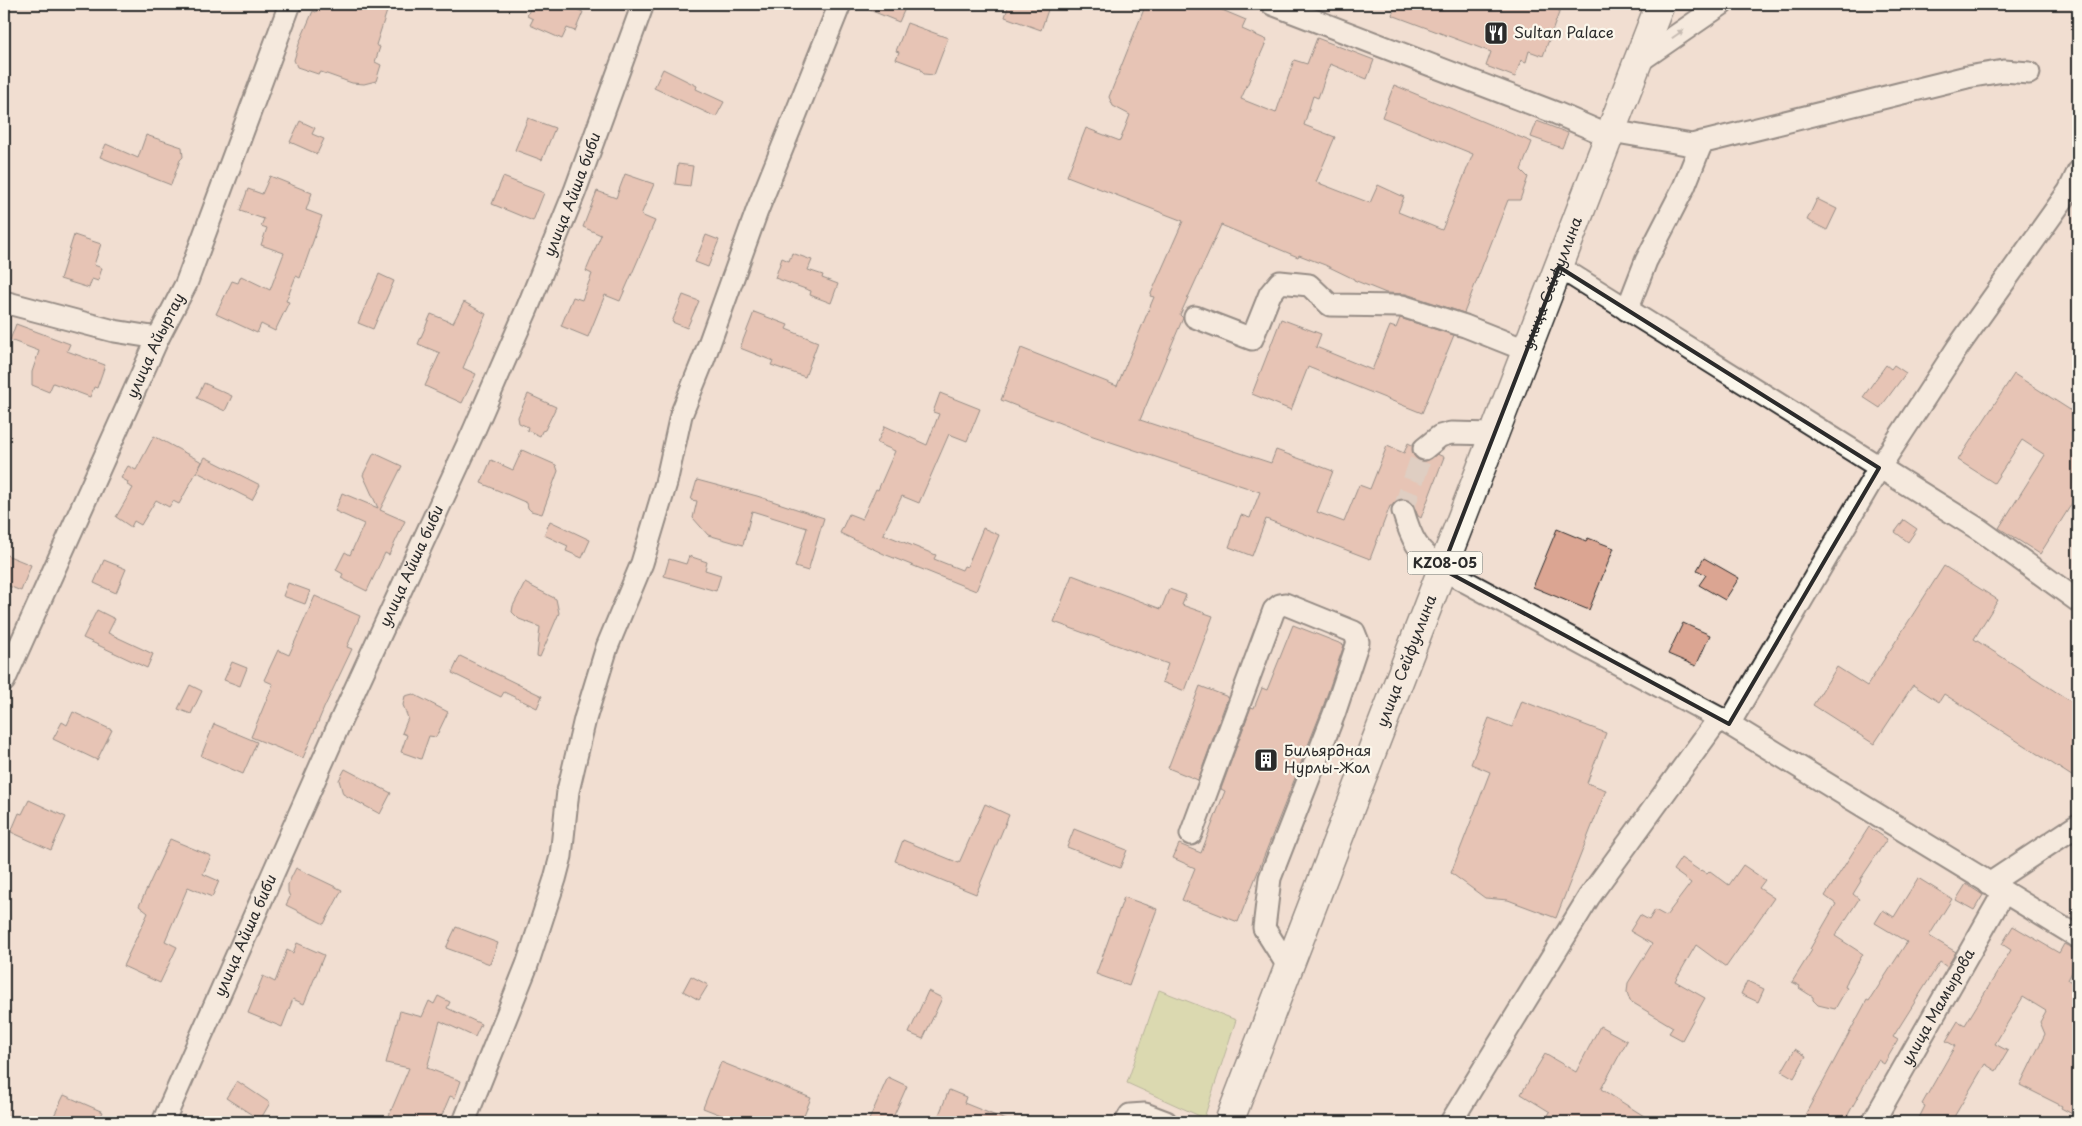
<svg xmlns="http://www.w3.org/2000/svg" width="2082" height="1126" viewBox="0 0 2082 1126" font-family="'Playpen Sans',sans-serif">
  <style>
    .green { fill: #c0d388; stroke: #767f5a }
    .building { fill: #dba592; stroke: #2b2b2b }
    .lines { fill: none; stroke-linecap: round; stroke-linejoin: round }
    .minor-tunnel { stroke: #c9bab0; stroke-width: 21; stroke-dasharray: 21 11; stroke-linecap: butt }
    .minor-casing { stroke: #2b2b2b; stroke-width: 25 }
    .major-casing { stroke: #2b2b2b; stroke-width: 31 }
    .minor { stroke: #fbf7ec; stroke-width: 21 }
    .major { stroke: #fbf7ec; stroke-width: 28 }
    .oneway { fill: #93918c }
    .marked { fill: none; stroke: #2b2b2b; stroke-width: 4; stroke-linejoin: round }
    .labels { text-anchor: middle; stroke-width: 4.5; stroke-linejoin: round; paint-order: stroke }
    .shield { fill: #fbf7ec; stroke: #696865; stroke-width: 1 }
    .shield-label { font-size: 14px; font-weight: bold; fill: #2b2b2b }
    .poi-label { font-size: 15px; fill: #2b2b2b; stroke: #fbf7ec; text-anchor: start }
    .street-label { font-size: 15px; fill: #2b2b2b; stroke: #fbf7ec }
  </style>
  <rect width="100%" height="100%" fill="#f1ded1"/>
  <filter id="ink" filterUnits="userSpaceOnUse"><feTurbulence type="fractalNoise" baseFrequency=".02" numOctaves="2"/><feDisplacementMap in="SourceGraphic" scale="10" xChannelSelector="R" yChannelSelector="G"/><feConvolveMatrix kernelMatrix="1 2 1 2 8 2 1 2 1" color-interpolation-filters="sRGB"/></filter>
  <g filter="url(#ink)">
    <path class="green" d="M1159 990 1236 1020 1204 1118 1127 1083Z"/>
    <path class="building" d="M319 4H375L388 8 376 45 380 47 375 62 381 65 376 81 364 84 352 83 321 72 318 74 297 67 294 60 300 41 313 11 316 12Z
      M532 4H564L583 12 575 31 567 28 562 39 530 25 533 19 527 16Z
      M855 4H907L899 22Z
      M1009 4H1050L1041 30 1005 17Z
      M1146 4H1208L1246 20 1242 29 1267 40 1241 99 1276 113 1294 60 1307 64 1317 38 1374 60 1367 79 1330 64 1318 98 1313 96 1304 125 1335 137 1316 182 1370 203 1378 185 1404 197 1398 212 1442 230 1473 154 1382 117 1394 85 1532 142 1521 170 1528 177 1520 200H1508L1464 313 1406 294 1386 293 1354 280V279L1325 265 1299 255 1298 257 1221 225 1180 315 1183 318 1140 420 1271 463 1276 450 1333 471 1317 512 1344 522 1359 485 1370 489 1387 446 1404 453 1408 443 1412 445 1414 456 1420 461H1426L1437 454 1444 457 1421 518 1418 516 1412 502 1406 499H1399L1392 506H1390L1370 559 1266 519 1252 556 1229 547 1241 515 1250 518 1260 492 1093 436 1001 400 1021 348 1117 386 1154 297 1150 296 1183 221 1067 176 1086 128 1120 141 1130 115 1113 106 1109 97Z
      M1396 4H1543L1560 10 1543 56 1529 51 1526 62 1521 60 1515 77 1486 66 1491 52 1392 15Z
      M907 23 948 38 934 75 924 74 920 68 896 59 899 52 896 51Z
      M663 69 697 86 696 89 724 102 716 117 654 88Z
      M528 118 555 128 542 160 515 150Z
      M300 121 315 128 312 134 324 139 317 154 290 142Z
      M1537 121 1568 133 1562 148 1531 137Z
      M146 135 182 147 183 157 180 160 171 185 100 157 106 144 138 158Z
      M678 164 693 166 690 186 675 184Z
      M625 174 654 184 641 215 655 221 620 301 605 295 588 337 561 326 573 297 582 300 592 274 586 271 601 235 583 227 597 191 616 198Z
      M270 176 312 193 306 210 322 216 300 278 296 276 286 301 289 302 275 331 261 324 257 333 216 314 232 281 238 283 241 276 270 290 284 253 261 245 267 228 261 226 264 219 240 211 248 189 262 194Z
      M503 177 544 193 533 221 492 204Z
      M1817 199 1837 209 1827 230 1807 220Z
      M74 235 101 244 94 265 102 268 98 281 92 279 89 288 60 279Z
      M706 235 719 240 708 267 695 262Z
      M792 253 812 260 808 270 823 275 822 278 838 284 831 303 810 295 811 291 775 278 782 258 789 261Z
      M379 274 394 281 373 329 358 323Z
      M683 295 699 301 687 328 672 322Z
      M464 302 486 314 463 368 476 374 462 403 425 386 440 353 418 344 431 314 453 323Z
      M754 312 788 325 786 329 818 342 805 377 771 365 773 361 740 348Z
      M1400 318 1454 335 1422 413 1308 367 1291 410 1252 394 1281 319 1321 334 1316 347 1372 370 1390 326 1396 328Z
      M16 324 70 344 67 351 105 365 97 388 94 387 90 397 53 383 49 392 32 385V372L39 351 10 340Z
      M1886 365 1891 369 1894 365 1906 373 1880 408 1863 397Z
      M2014 374 2078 415V494L2040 554 1999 528 2045 455 2022 440 1994 483 1958 460Z
      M204 383 232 396 225 411 197 398Z
      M940 393 980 409 967 441 949 434 919 503 902 496 883 534 936 555 934 559 962 570 964 566 967 567 983 528 999 535 976 591 884 554 840 533 849 514 862 519 876 489 878 490 895 451 877 443 885 426 927 445 939 414 933 412Z
      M528 394 556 407 545 430 542 431 540 436 527 430 528 427 519 423 518 417Z
      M154 436 202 462 179 504 173 501 169 507 156 500 141 525 134 521 131 527 116 517 133 488 127 485 128 482 121 478 128 466 136 470Z
      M522 450 556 465 558 471 542 514 531 511 528 508 527 503 481 483 491 460 513 470Z
      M374 453 402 466 380 510 405 521 389 555 385 553 367 591 341 578 343 574 336 570 345 552 350 555 364 524 335 511 342 493 378 508 363 475Z
      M205 457 260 485 252 500 197 472Z
      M697 480 757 496 824 518 808 571 795 567 807 528 752 511 743 545 708 535 693 518 697 501 691 500Z
      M1904 520 1917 529 1908 542 1895 532Z
      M550 521 590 540 582 558 566 551 568 546 544 535Z
      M1557 529 1586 541 1588 538 1614 548 1589 610 1533 587Z
      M4 554 31 565 21 591 4 584Z
      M689 556 707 562 705 570 721 575 716 591 664 576 669 559 686 564Z
      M1704 558 1739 578 1725 600 1699 585 1706 575 1697 570Z
      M104 560 126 569 116 593 94 583Z
      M1944 566 1998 600 1974 639 2078 706V780L1944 694 1939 702 1913 685 1874 744 1813 705 1837 667 1867 686Z
      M1072 575 1161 609 1169 589 1186 595 1182 605 1213 616 1185 691 1162 682 1168 664 1054 622Z
      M288 583 310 591 305 604 283 596Z
      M525 583 556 599 559 613 540 657 537 656 540 627 519 619 512 612 513 606Z
      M315 596 360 616 347 647 352 649 324 708 303 758 251 737 273 684 264 680 278 650 289 655Z
      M97 610 115 619 108 633 153 654 147 668 83 638Z
      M1683 623 1710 635 1696 666 1668 654Z
      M1293 625 1344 645 1322 710 1238 922 1182 900 1195 868 1173 858 1179 844 1201 853 1225 791 1221 789 1251 707 1254 708 1262 688 1267 690Z
      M460 656 542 696 537 708 504 692 501 697 452 673Z
      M232 662 247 668 240 686 224 680Z
      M190 685 202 691 191 714 178 709Z
      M1200 686 1228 697 1198 780 1168 768Z
      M413 694 448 712 436 737 429 736 421 759 401 752 407 735 402 733 408 718 403 705 405 696Z
      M1522 701 1606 733 1587 783 1606 790 1556 918 1508 900 1485 898 1451 873 1490 772 1471 764 1489 718 1512 727Z
      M73 712 112 730 97 760 53 739 62 722 67 725Z
      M214 724 257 742 243 774 201 756Z
      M345 769 391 793 380 814 343 794 339 780Z
      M29 800 66 817 51 850 11 832 19 813 22 814Z
      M985 804 1009 815 976 894 895 861 903 840 959 863Z
      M1869 827 1887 839 1860 880 1861 881 1853 894 1859 899 1835 936 1863 954 1848 979 1845 987 1847 988 1835 1009 1818 1005 1813 1000V997L1799 988 1800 986 1792 982 1812 950 1810 949 1836 904 1825 896Z
      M1074 829 1127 850 1120 868 1067 847Z
      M170 839 211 856 203 874 219 881 212 897 188 887 165 941 177 947 160 983 123 966 148 913 139 906Z
      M1681 858 1700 871 1701 870 1707 874 1710 871 1729 885 1743 865 1765 880 1759 888 1774 898 1726 967 1696 945 1675 981 1705 998 1682 1040 1669 1033 1673 1027 1630 1001 1627 992 1628 983 1652 944 1630 931 1640 915 1649 920 1655 910 1666 916 1691 883 1673 870Z
      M296 868 342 890 324 924 286 905 290 897 288 892V884Z
      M1918 878 1952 899 1929 936 1956 952 1947 967 1940 962 1893 1037 1898 1040 1884 1064 1878 1060 1844 1122H1818L1805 1115 1867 1000 1869 1001 1907 942 1875 923 1883 910 1894 917Z
      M1966 884 1983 895 1974 910 1956 900Z
      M1124 897 1157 909 1129 986 1096 974Z
      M2013 926 2059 953 2064 944 2078 951V960L2068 980 2078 985V1117L2061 1108 2062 1106 2020 1085 2045 1034 2040 1022 2046 1011 2023 997 1995 1044 2008 1051 1996 1071 1985 1064 1951 1122H1917L1925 1106 1922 1104 1955 1046 1946 1041 1958 1021 1965 1025 2011 950 2002 944Z
      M456 927 498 943 490 964 446 948Z
      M297 943 324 955 304 1004 293 999 282 1027 248 1013 263 976 275 982 287 950 293 953Z
      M691 976 708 985 699 1000 683 991Z
      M1747 981 1764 989 1758 1002 1741 994Z
      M928 991 942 998 923 1039 909 1033Z
      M438 996 450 1002 447 1008 481 1024 475 1037 440 1021 427 1068 461 1081 455 1098 450 1096 439 1122H398L388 1118 409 1068 386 1063 400 1011 422 1017 429 1001 434 1004Z
      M1600 1026 1627 1041 1601 1089 1644 1116 1627 1118 1625 1122H1544L1550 1112 1521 1094 1545 1054 1576 1072Z
      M1795 1049 1806 1056 1794 1078 1782 1071Z
      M721 1062 811 1098 801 1122H739L703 1108Z
      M888 1077 907 1086 891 1122H868Z
      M237 1081 270 1103 260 1120 226 1098Z
      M949 1090 966 1097 964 1103 1011 1122H936Z
      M64 1095 103 1112 98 1122H51Z"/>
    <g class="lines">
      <path class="minor-tunnel" d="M1403 511 1424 449"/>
      <g class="minor-casing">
        <g id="minor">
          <path d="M1272 4 1556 113 1609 136"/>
          <path d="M1638 62 1722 4"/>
          <path d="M1611 131 1692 145 1967 77 2004 71 2029 73"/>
          <path d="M1559 267 1980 530 2078 601"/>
          <path d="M4 302 114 331 158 338"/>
          <path d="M1627 310 1646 261 1684 187 1702 142"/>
          <path d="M1195 317 1252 339 1270 294 1280 282 1309 285 1330 305 1402 306 1465 326 1528 351"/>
          <path d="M1424 449 1440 436 1451 433 1495 434"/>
          <path d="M1403 511C1412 541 1417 550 1442 569L1719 718 2078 937"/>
          <path id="s1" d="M4 681 158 338 186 284 290 4"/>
          <path d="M1729 724 1879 468 1958 347 2069 191 2078 172"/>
          <path d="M1191 834 1274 610 1280 605 1285 604 1354 632 1358 642 1334 714 1270 878 1264 928 1288 966"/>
          <path d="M1989 884 2078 825"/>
          <path id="s2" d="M163 1122 341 720 472 435 527 309 575 191 643 4"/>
          <path d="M464 1122 527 965 555 879 561 856 568 791 585 719 607 647 642 563 666 483 681 415 704 358 757 211 840 4"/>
          <path d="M1126 1122 1130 1115 1145 1114 1166 1122"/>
          <path d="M1451 1122 1589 897 1719 718"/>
          <path id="s3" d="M1873 1122 2004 892"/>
        </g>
      </g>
      <g class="major-casing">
        <g id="major">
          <path id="s4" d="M1229 1122 1660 4"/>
        </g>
      </g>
      <use href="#minor" class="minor"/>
      <use href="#major" class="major"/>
    </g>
    <defs><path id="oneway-solid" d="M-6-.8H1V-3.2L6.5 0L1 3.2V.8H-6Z" transform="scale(1.25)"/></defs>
    <use class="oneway" href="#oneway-solid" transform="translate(1678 34) rotate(-35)"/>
  </g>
  <path d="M0 0H2082V1126H0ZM1559 267 1879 468 1729 724 1442 569Z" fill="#f1ded1" fill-opacity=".55" fill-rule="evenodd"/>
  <path class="marked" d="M1559 267 1879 468 1729 724 1442 569Z"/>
  <defs>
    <g id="restaurant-square" transform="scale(1.25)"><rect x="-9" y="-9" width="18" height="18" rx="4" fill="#2b2b2b" stroke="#fbf7ec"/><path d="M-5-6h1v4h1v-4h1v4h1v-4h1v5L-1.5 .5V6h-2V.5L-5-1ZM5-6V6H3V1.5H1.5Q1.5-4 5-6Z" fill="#fff"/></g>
    <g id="building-square" transform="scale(1.25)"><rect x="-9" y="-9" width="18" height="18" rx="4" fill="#2b2b2b" stroke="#fbf7ec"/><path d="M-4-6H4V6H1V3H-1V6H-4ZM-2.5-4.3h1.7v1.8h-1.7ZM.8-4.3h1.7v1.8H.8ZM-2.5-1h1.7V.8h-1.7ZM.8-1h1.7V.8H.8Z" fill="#fff"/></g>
  </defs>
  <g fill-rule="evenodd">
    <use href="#restaurant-square" x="1496" y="33"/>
    <use href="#building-square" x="1266" y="760"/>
  </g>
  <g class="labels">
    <rect class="shield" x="1407.5" y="551.5" width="75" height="23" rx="4"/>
    <g class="shield-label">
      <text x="1445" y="568">KZ08-05</text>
    </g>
    <g class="poi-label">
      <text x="1514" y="38">Sultan Palace</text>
      <text x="1284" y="756">Бильярдная<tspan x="1284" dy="17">Нурлы-Жол</tspan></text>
    </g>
    <g class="street-label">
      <text dy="5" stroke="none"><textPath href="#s2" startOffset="1014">улица Айша биби</textPath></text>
      <text dy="5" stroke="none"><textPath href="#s4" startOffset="899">улица Сейфуллина</textPath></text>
      <text dy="5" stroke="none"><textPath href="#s1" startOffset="368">улица Айыртау</textPath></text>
      <text dy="5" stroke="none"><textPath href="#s2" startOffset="609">улица Айша биби</textPath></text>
      <text dy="5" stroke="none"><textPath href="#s4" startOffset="494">улица Сейфуллина</textPath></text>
      <text dy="5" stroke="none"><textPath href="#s2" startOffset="204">улица Айша биби</textPath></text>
      <text dy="5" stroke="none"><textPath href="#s3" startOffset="132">улица Мамырова</textPath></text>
    </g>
  </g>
  <rect width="2082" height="1126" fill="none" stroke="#fbf7ec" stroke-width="20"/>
  <rect x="10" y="10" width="2062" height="1106" fill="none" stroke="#2b2b2b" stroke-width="2" filter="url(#ink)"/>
</svg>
